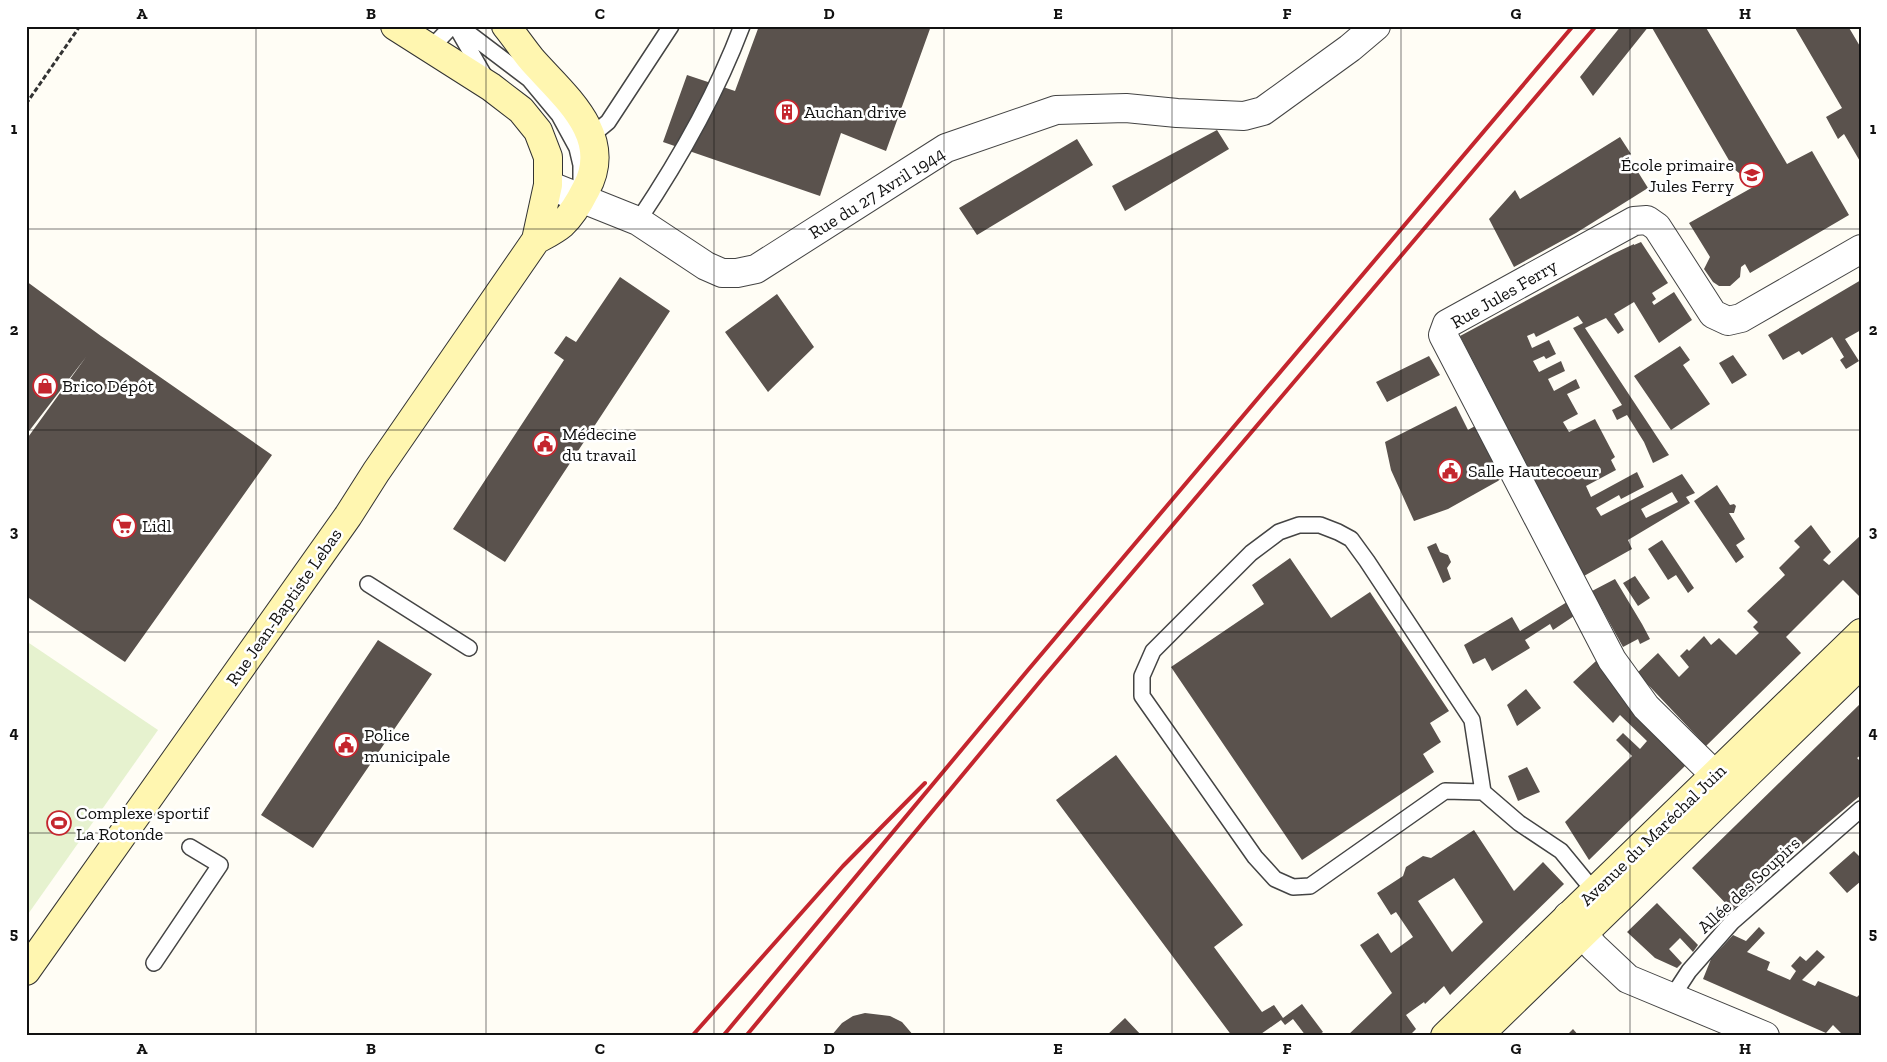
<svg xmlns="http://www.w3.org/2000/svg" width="1887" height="1062" viewBox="0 0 1887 1062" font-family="'Zilla Slab',serif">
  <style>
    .pitch { fill: #e6f2cf }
    .building { fill: #5a524d; fill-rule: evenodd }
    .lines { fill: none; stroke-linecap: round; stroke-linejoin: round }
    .lane-casing { stroke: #444; stroke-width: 18 }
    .street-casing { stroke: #444; stroke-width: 30 }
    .secondary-casing { stroke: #333; stroke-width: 30 }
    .path { stroke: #333; stroke-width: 3; stroke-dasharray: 5 2.5; stroke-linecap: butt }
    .lane { stroke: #fff; stroke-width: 15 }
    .street { stroke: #fff; stroke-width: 28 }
    .secondary { stroke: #fff6b0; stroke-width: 28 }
    .rail { stroke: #c4262e; stroke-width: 4 }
    .grid { fill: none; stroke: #111; stroke-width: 1; stroke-opacity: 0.55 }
    .labels { text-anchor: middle; stroke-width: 5; stroke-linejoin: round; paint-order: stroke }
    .poi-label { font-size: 18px; fill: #111; stroke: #fff; text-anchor: start }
    .street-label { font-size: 18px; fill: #111; stroke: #fff }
    .neatline { fill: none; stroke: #111; stroke-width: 2 }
    .grid-label { font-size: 16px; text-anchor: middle; font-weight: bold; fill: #111 }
  </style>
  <rect width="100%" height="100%" fill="#fffdf5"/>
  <path class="pitch" d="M26 641 158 730 26 917Z"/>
  <path class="building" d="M759 26H931L886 151 841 133 820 196 663 142 687 75 735 91Z
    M1621 26H1649L1593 96 1580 77Z
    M1651 26H1705L1787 164 1812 151 1849 215 1750 273 1745 264 1741 267 1740 277 1730 286H1719L1713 282 1704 269 1710 257 1689 223 1755 186 1734 169Z
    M1794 26H1848L1861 48V163L1844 134 1838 139 1826 117 1842 108Z
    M1217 130 1229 149 1125 211 1112 186Z
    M1620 137 1631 154 1628 156 1648 188 1576 233 1514 267 1489 219 1515 190 1520 199Z
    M1077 139 1093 165 977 235 959 208Z
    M1641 242 1668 283 1652 293 1656 299 1652 302 1654 305 1674 292 1692 320 1659 343 1634 302 1614 314 1624 330 1618 334 1606 318 1585 328 1669 455 1653 463 1644 442 1627 415 1617 420 1612 410 1622 405 1573 328 1583 323 1578 316 1536 337 1534 333 1527 336 1532 348 1549 340 1556 354 1546 359 1544 356 1533 361 1539 372 1561 361 1565 371 1548 379 1554 391 1576 379 1580 388 1567 394 1578 414 1563 422 1569 432 1595 419 1615 457 1611 460 1616 470 1586 486 1591 497 1637 472 1644 487 1621 499 1619 495 1596 508 1601 516 1682 474 1695 493 1686 497 1690 503 1628 540 1632 549 1584 576 1460 336 1613 254 1634 244V245ZM1672 492 1678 502 1646 518 1641 509Z
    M620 277 670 311 505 562 453 529 564 360 554 353 566 336 576 342Z
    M1861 280V330L1845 339 1859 361 1846 369 1840 360 1844 357 1832 337 1802 355 1799 351 1783 360 1768 335Z
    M26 281 101 336 272 455 125 662 26 596V440L86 357 26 435Z
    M777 294 814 347 768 392 725 332Z
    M1680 346 1690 360 1683 365 1710 404 1671 430 1634 376Z
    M1733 355 1747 375 1732 384 1719 363Z
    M1429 356 1440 375 1387 402 1376 382Z
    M1456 406 1468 430 1482 422 1508 472 1498 481 1448 509 1414 521 1391 470 1385 442Z
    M1717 485 1730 505 1734 504 1736 506 1734 513H1729L1745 539 1736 545 1744 557 1736 563 1694 501Z
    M1811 525 1831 552 1823 560 1829 565 1861 535V594L1859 596 1843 580 1786 637 1801 653 1706 746 1637 673 1658 653 1679 677 1689 667 1680 656 1687 649 1689 651 1704 636 1711 645 1719 638 1736 655 1759 633 1753 627 1758 622 1747 611 1785 575 1779 568 1800 547 1794 541Z
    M1662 540 1694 588 1688 593 1676 575 1668 580 1648 549Z
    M1436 543 1440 552 1448 555 1451 562 1447 568 1451 579 1443 583 1427 547Z
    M1290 558 1331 618 1370 592 1449 711 1430 723 1441 742 1423 754 1434 772 1302 860 1171 667 1264 604 1252 585Z
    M1635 576 1650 598 1638 606 1623 583Z
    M1615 579 1642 624 1650 639 1640 644 1638 639 1623 647 1592 591Z
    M1567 602 1574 616 1553 630 1550 624 1525 640 1530 648 1492 671 1485 658 1473 664 1464 645 1512 617 1520 631Z
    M378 640 432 674 313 848 261 815Z
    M1596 661 1606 671 1604 673 1614 683 1613 685 1622 695 1621 697 1687 764 1589 860 1565 822 1632 756 1616 740 1623 733 1640 749 1647 741 1620 715 1613 723 1573 682Z
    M1526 689 1541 708 1517 726 1507 705Z
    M1861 703V755L1857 758 1861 762V795L1772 870 1732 910 1692 868Z
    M1116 755 1243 925 1214 947 1262 1012 1274 1005 1283 1018 1302 1004 1323 1032 1317 1036H1306L1293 1019 1285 1025 1281 1020 1258 1036H1232L1056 800Z
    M1527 767 1540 792 1518 801 1508 776Z
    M1474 830 1514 891 1543 862 1564 884 1450 995 1444 986 1425 1004 1424 1002 1406 1015 1416 1029 1409 1036H1347L1392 993 1360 945 1378 933 1391 953 1413 937 1396 912 1391 915 1377 893 1403 876 1406 867 1423 856 1431 858ZM1454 878 1483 922 1452 952 1418 901Z
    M1854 851 1861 858V881L1847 893 1829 873Z
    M1657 903 1698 945 1693 952 1680 938 1669 949 1682 963 1677 968 1655 958 1627 932Z
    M1759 927 1765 933 1747 952 1770 962 1767 970 1790 980 1796 971 1791 966 1800 956 1806 961 1817 950 1825 957 1802 980 1815 986 1818 981 1857 997 1860 994 1861 1036H1844L1833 1025 1826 1033 1703 979 1711 959 1733 935 1746 941Z
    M865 1013 890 1016 902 1022 914 1036H831L842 1023 853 1016Z
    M1125 1018 1142 1036H1106Z
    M1573 1029 1579 1036H1566Z"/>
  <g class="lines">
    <g class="lane-casing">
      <path id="lane" d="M459 26 529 79 559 115 577 148 581 165V181
        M457 28 485 77
        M430 49 452 26
        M591 136 608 122 671 26
        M638 221C679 160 716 95 742 26
        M368 584 469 648
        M1483 792 1445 791 1310 886 1293 887 1275 879 1255 857 1142 696V676L1153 651 1251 553 1279 532 1299 525H1320L1338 532 1351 539 1367 561 1472 720 1483 792 1519 823 1561 851 1594 891
        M154 963 220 865 190 847
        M1672 997 1689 971 1732 922 1861 809"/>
    </g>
    <g class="street-casing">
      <path id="street" d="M548 185 638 221 706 266 722 273H737L756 269 946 148 1056 110 1126 108 1177 113 1244 116 1263 111 1350 48 1376 26
        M1715 775 1646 707 1612 660 1443 335 1447 324 1634 221 1647 220 1657 227 1713 314 1728 321 1741 318 1861 249
        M1568 916 1594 947 1628 979 1765 1036"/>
    </g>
    <g class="secondary-casing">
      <path id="secondary" d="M506 26C515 37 523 49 532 60 564 96 615 136 586 189 580 201 572 215 562 224 555 230 545 235 536 240
        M26 971 348 516 376 472 536 240 548 185V157L538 131 521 110 491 87 395 26
        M1445 1036 1861 633
        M1478 1036 1861 664"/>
    </g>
    <path class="path" d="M26 104 80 26"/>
    <use href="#lane" class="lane"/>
    <use href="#street" class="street"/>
    <use href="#secondary" class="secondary"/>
    <path class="rail" d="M692 1036 843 866 925 783
      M723 1036 1028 670 1573 26
      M746 1036 1042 679 1596 26"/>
  </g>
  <path class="grid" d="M256 26V1036M486 26V1036M714 26V1036M944 26V1036M1172 26V1036M1401 26V1036M1630 26V1036M26 229H1861M26 430H1861M26 632H1861M26 833H1861"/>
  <defs>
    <g id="building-ring" transform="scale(1.25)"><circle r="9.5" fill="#fff" stroke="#c4262e" stroke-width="1.5"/><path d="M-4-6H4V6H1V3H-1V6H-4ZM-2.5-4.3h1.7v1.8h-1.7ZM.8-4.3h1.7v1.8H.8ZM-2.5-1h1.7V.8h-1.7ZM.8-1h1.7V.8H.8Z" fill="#c4262e"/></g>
    <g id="school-ring" transform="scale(1.25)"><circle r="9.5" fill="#fff" stroke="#c4262e" stroke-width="1.5"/><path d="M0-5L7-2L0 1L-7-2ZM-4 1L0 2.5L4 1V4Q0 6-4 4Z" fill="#c4262e"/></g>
    <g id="shop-ring" transform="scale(1.25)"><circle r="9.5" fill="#fff" stroke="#c4262e" stroke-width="1.5"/><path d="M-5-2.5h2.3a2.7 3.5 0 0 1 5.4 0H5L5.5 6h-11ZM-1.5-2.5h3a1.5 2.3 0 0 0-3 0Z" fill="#c4262e"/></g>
    <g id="civic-ring" transform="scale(1.25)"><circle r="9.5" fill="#fff" stroke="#c4262e" stroke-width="1.5"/><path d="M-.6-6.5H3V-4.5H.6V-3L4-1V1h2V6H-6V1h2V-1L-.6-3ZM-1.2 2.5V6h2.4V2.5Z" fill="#c4262e"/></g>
    <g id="supermarket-ring" transform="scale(1.25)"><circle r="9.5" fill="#fff" stroke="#c4262e" stroke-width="1.5"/><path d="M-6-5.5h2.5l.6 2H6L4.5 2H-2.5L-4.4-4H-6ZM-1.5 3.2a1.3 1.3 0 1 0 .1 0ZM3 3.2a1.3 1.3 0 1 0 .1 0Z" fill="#c4262e"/></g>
    <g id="stadium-ring" transform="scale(1.25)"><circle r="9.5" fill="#fff" stroke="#c4262e" stroke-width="1.5"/><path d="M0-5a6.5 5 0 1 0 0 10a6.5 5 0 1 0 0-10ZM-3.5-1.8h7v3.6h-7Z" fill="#c4262e"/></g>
  </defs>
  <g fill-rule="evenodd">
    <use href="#building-ring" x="787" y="112"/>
    <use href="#school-ring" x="1752" y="175"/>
    <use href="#shop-ring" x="45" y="386"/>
    <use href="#civic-ring" x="545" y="444"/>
    <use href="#civic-ring" x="1450" y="471"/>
    <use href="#supermarket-ring" x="124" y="526"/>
    <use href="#civic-ring" x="346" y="745"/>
    <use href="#stadium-ring" x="59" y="823"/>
  </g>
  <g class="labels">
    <g class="poi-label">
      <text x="804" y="118">Auchan drive</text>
      <text x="1734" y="171" text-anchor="end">École primaire<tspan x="1734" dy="21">Jules Ferry</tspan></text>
      <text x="62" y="392">Brico Dépôt</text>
      <text x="562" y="440">Médecine<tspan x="562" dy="21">du travail</tspan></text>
      <text x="1468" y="477">Salle Hautecoeur</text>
      <text x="142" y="532">Lidl</text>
      <text x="364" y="741">Police<tspan x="364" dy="21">municipale</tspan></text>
      <text x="76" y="819">Complexe sportif<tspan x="76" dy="21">La Rotonde</tspan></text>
    </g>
    <g class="street-label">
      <text transform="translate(877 193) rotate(-32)" y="6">Rue du 27 Avril 1944</text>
      <text transform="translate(1504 294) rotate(-30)" y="6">Rue Jules Ferry</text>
      <text transform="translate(284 607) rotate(-55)" y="6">Rue Jean-Baptiste Lebas</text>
      <text transform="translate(1653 835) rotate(-44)" y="6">Avenue du Maréchal Juin</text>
      <text transform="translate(1749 885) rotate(-43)" y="6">Allée des Soupirs</text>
    </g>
  </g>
  <rect width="1887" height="1062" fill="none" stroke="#ffffff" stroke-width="55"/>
  <rect x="28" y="28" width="1832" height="1006" class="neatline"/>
  <g class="grid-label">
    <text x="142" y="19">A</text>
    <text x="371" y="19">B</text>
    <text x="600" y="19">C</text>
    <text x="829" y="19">D</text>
    <text x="1058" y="19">E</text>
    <text x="1287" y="19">F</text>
    <text x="1516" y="19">G</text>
    <text x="1745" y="19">H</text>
    <text x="14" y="134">1</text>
    <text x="1873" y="134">1</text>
    <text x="14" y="335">2</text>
    <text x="1873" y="335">2</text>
    <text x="14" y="537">3</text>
    <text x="1873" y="537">3</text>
    <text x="14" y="738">4</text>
    <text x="1873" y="738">4</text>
    <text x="14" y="939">5</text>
    <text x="1873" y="939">5</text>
    <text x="142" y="1054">A</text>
    <text x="371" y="1054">B</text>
    <text x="600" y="1054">C</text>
    <text x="829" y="1054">D</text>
    <text x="1058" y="1054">E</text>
    <text x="1287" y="1054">F</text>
    <text x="1516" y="1054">G</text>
    <text x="1745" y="1054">H</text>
  </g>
</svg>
